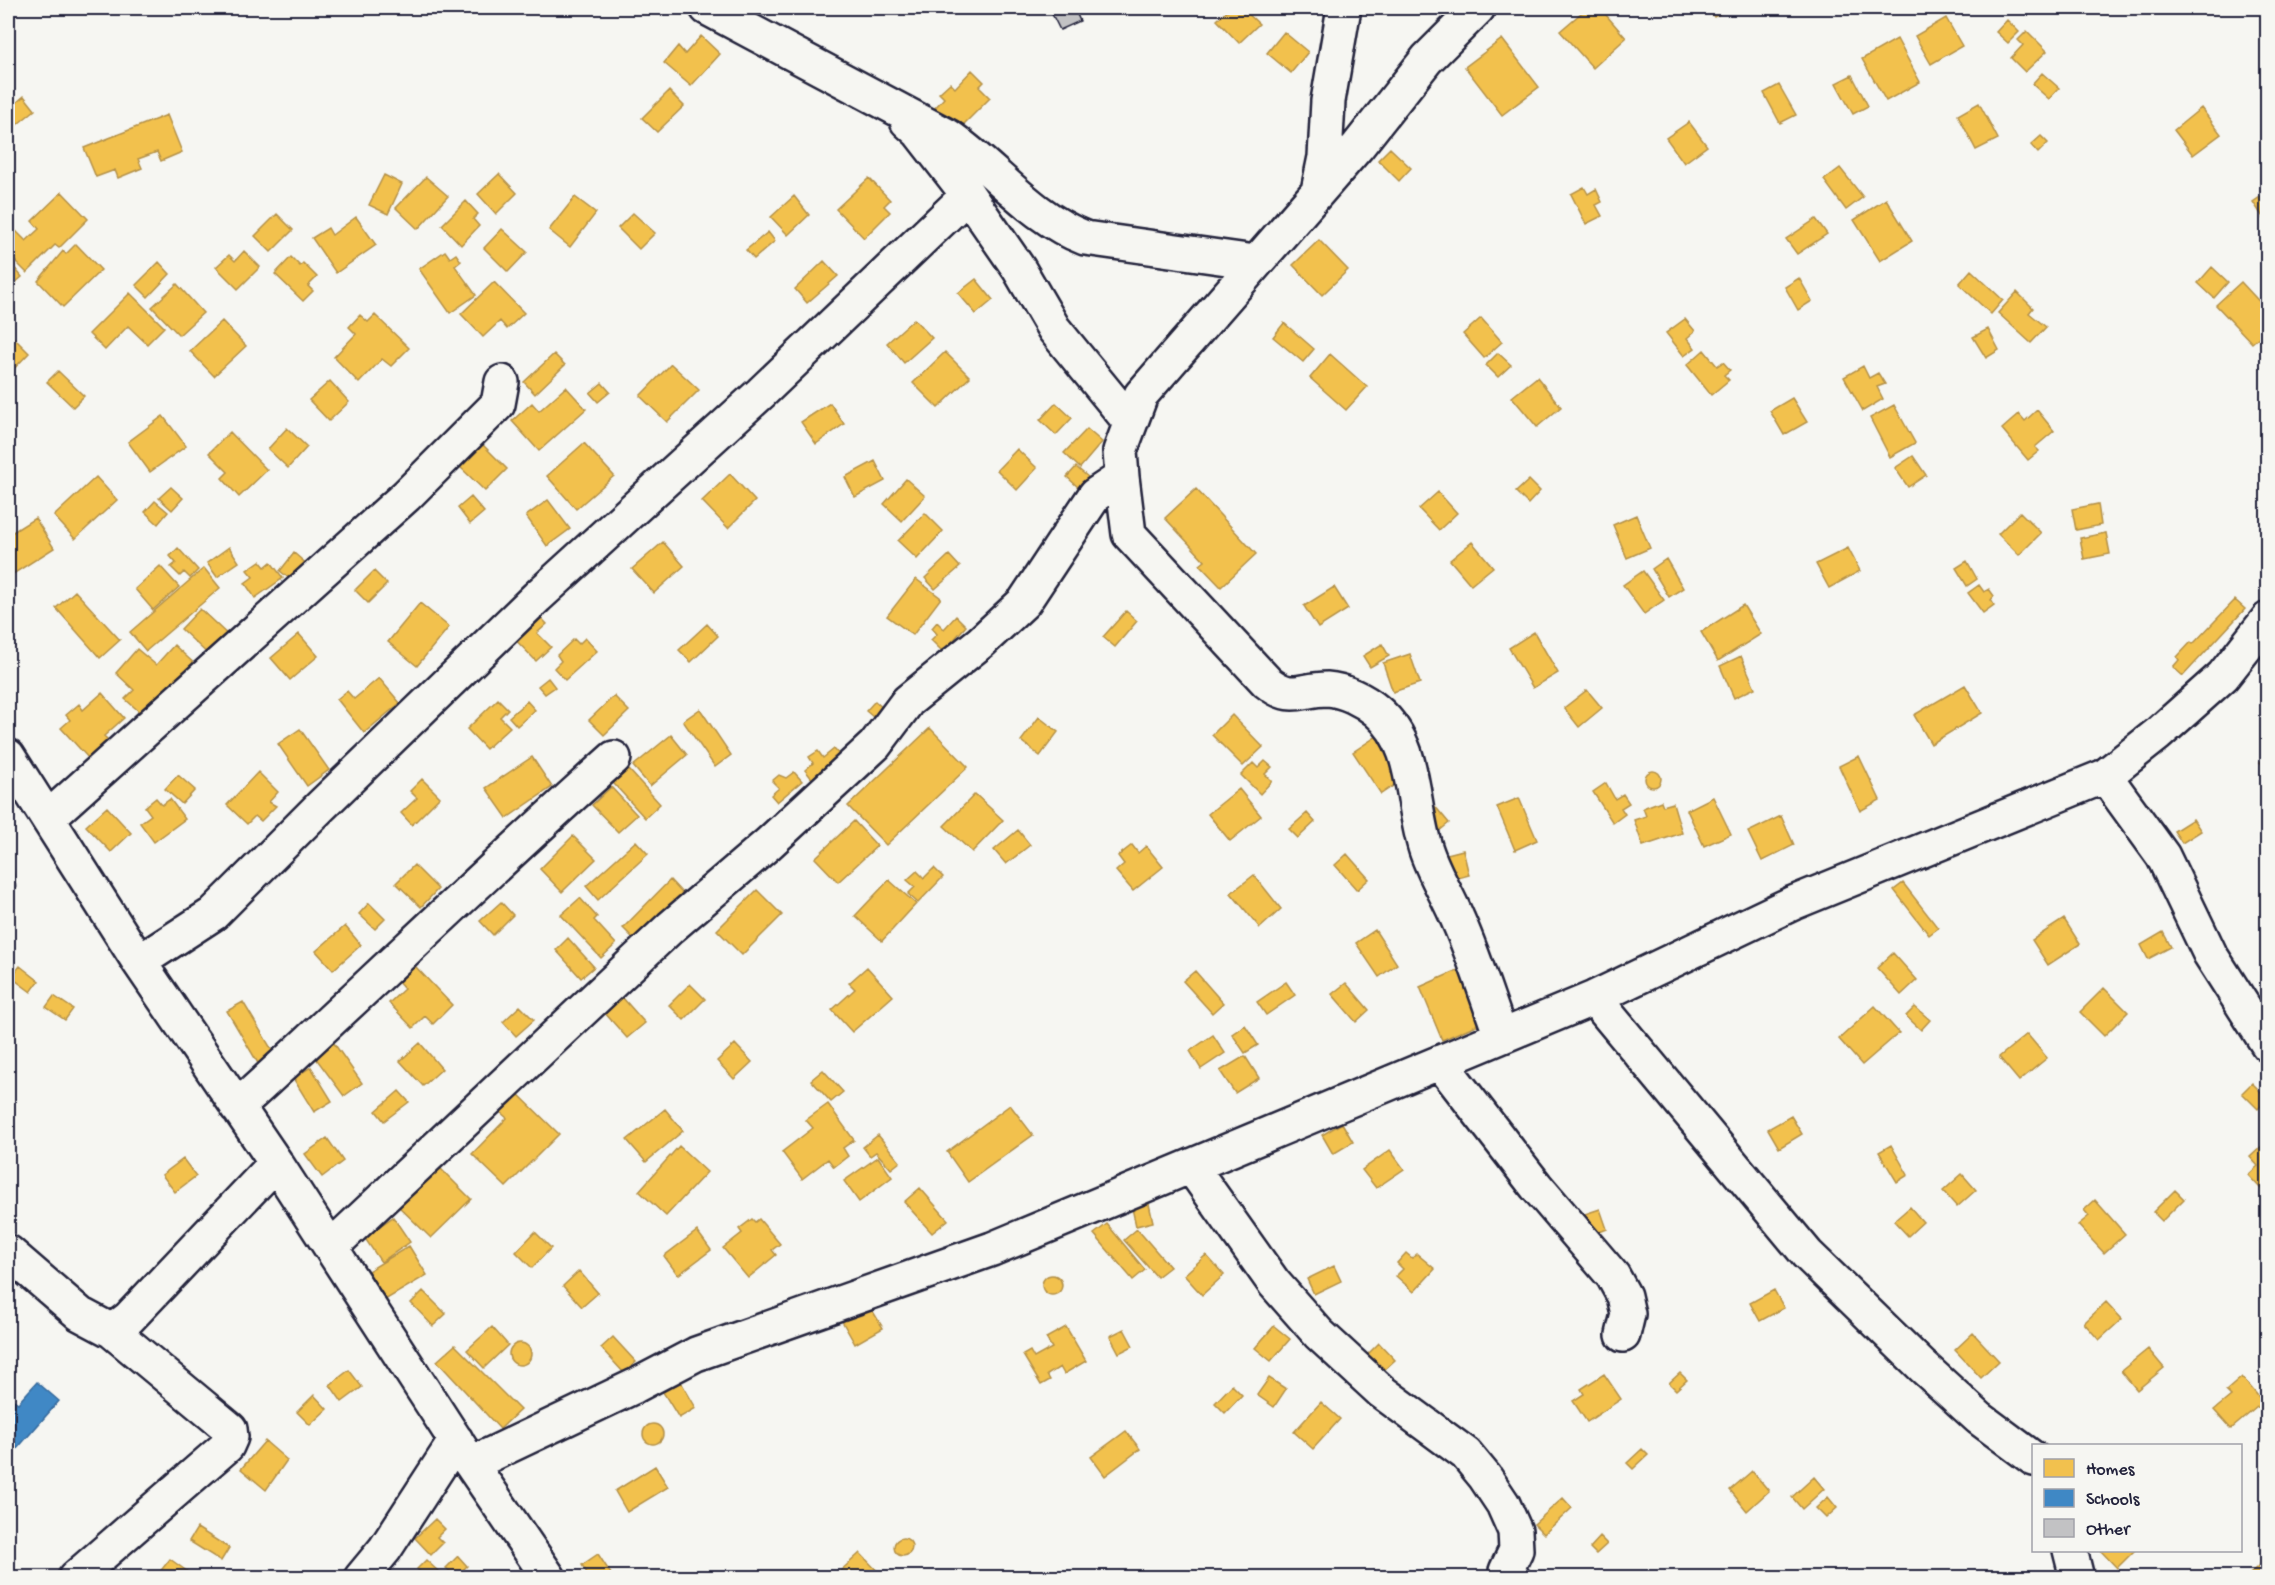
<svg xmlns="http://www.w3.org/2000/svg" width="2275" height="1585" viewBox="0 0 2275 1585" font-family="'Gochi Hand',sans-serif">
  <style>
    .green { fill: #d7d7d7; stroke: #7c7c89; stroke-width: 1.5 }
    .homes { fill: #f2c14e; stroke: #b49148; stroke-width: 1.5 }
    .schools { fill: #3f88c5; stroke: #36699c; stroke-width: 1.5 }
    .building { fill: #c2c2c4; stroke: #22223b; stroke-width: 1.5 }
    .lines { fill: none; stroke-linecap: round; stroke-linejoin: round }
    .minor-casing { stroke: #22223b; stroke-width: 38 }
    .minor { stroke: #f6f6f2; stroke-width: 33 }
  </style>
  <rect width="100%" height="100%" fill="#f6f6f2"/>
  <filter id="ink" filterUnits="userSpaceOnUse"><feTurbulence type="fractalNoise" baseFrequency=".0167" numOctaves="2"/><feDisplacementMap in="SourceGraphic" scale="12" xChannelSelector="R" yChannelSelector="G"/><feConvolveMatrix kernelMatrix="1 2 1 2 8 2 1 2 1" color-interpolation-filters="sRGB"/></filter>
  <g filter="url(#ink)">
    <path class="green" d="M8 839 16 887 8 895Z"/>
    <path class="homes" d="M1230 8H1242L1259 24 1239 43 1217 20Z
      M1587 8H1600L1626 38 1593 68 1560 31Z
      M1709 8H1730L1714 17Z
      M1946 18 1962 46 1931 64 1915 36Z
      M2007 20 2019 32 2008 43 1996 32Z
      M2027 31 2047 51 2025 72 2011 58 2023 45 2018 40Z
      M1284 32 1308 52 1291 73 1267 53Z
      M701 36 720 54 691 86 664 63 678 46 685 54Z
      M1502 39 1539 87 1502 115 1465 67Z
      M1897 39 1920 82 1886 101 1862 59Z
      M972 70 984 82 979 87 990 98 956 132 934 109 944 98 939 93 950 83 955 88Z
      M2042 73 2059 88 2049 99 2032 84Z
      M1852 75 1868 106 1853 114 1836 83Z
      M1779 85 1796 115 1780 123 1764 93Z
      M669 91 684 106 657 132 642 118Z
      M24 96 35 110 8 132V110Z
      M1979 103 1998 139 1976 150 1958 115Z
      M2201 108 2221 134 2193 155 2174 130Z
      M167 115 182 152 161 161 157 152 138 159 142 168 118 178 115 170 96 177 84 148Z
      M1689 122 1707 146 1684 163 1666 138Z
      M2041 136 2048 143 2038 153 2031 145Z
      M1390 148 1411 168 1399 181 1378 160Z
      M1840 168 1863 197 1846 210 1824 180Z
      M499 174 517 193 496 214 478 194Z
      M384 175 402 184 388 214 369 205Z
      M426 177 448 196 418 229 396 208Z
      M869 178 890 200 884 206 890 212 864 238 836 209Z
      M1584 187 1588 194 1596 189 1602 202 1596 205 1602 216 1586 224 1571 194Z
      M62 192 88 219 59 248 55 245 27 273 8 254V223L26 241 39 229 32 221Z
      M2266 193 2268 195V225L2253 202Z
      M794 196 809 215 788 235 771 217Z
      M575 197 596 213 570 247 549 230Z
      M1886 199 1912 241 1880 261 1854 220Z
      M466 201 478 214 473 219 479 226 461 245 442 225Z
      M633 213 655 233 639 249 618 228Z
      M277 214 293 230 271 252 255 236Z
      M356 217 376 245 336 273 312 238 328 228 332 235Z
      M1816 219 1827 234 1797 254 1786 239Z
      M502 229 527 252 508 272 484 248Z
      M768 232 775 241 754 259 746 250Z
      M1319 240 1348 270 1322 295 1293 265Z
      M76 244 101 270 63 307 38 281 63 251 66 254Z
      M244 251 260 267 238 289 216 267 229 255 235 261Z
      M445 251 450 258 456 254 461 261 455 266 476 295 450 313 419 269Z
      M291 257 300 266 303 263 317 277 308 286 313 291 303 301 275 274Z
      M8 260 22 277 8 289Z
      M824 261 838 276 807 303 795 289Z
      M159 262 170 274 148 297 136 285Z
      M2212 267 2228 282 2214 298 2198 283Z
      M1971 270 2003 300 1991 314 1959 284Z
      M1799 278 1812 301 1798 310 1785 287Z
      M976 279 993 300 976 314 958 293Z
      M494 282 524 313 507 329 500 321 483 337 461 314Z
      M2241 282 2268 311V329L2252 343 2216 305Z
      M177 284 203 313 179 335 152 307Z
      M2017 292 2033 308 2029 313 2046 327 2031 343 1998 313Z
      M130 293 164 327 147 344 128 326 105 350 89 334Z
      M360 315 368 322 375 315 409 348 391 366 382 359 359 383 334 357 356 334 349 327Z
      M1481 318 1502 342 1484 358 1463 334Z
      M914 319 932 338 904 363 887 343Z
      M1685 319 1695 331 1687 338 1695 348 1684 356 1666 333Z
      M222 321 246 346 214 376 190 351Z
      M1284 323 1314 349 1303 362 1273 337Z
      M1988 329 1999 350 1986 358 1973 337Z
      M8 332 29 353 8 375Z
      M1704 350 1717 366 1723 362 1730 370 1724 375 1729 380 1711 395 1687 365Z
      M945 352 970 377 938 408 913 383Z
      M1498 353 1511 365 1498 377 1486 365Z
      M554 354 565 365 535 394 524 382Z
      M1330 354 1367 387 1346 410 1310 378Z
      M671 364 699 390 667 422 640 396Z
      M1863 366 1869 378 1878 373 1885 384 1877 387 1883 399 1863 411 1844 377Z
      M58 371 84 396 73 407 47 382Z
      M1537 377 1561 407 1537 427 1512 397Z
      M330 381 349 402 329 421 309 400Z
      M602 383 610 392 598 402 590 393Z
      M566 387 586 409 539 451 512 421 532 403 539 411Z
      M1792 398 1807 422 1784 435 1770 411Z
      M830 403 844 424 816 444 801 422Z
      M1056 403 1072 418 1056 435 1040 420Z
      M1894 405 1915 443 1890 457 1870 418Z
      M2037 410 2054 431 2035 447 2039 451 2028 460 2002 429 2019 414 2025 421Z
      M163 416 186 446 150 472 128 442Z
      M287 428 307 447 288 468 268 449Z
      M1087 429 1102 442 1080 468 1064 453Z
      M230 432 267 470 239 497 222 478 228 472 209 453Z
      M480 442 507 469 485 491 458 465Z
      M584 443 614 476 576 509 547 476Z
      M1017 449 1037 468 1017 490 997 470Z
      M1913 456 1926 475 1908 487 1895 468Z
      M875 461 885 481 855 497 845 477Z
      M1076 467 1088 477 1079 488 1067 477Z
      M730 474 755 501 728 528 702 501Z
      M96 477 117 500 75 539 54 516Z
      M906 479 925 496 902 521 884 504Z
      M1529 480 1540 491 1528 504 1516 492Z
      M171 487 183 498 172 510 159 498Z
      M1196 489 1256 554 1221 587 1200 565 1205 561 1165 518Z
      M1438 492 1457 513 1439 530 1419 509Z
      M471 497 484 512 470 524 458 508Z
      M548 500 570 529 547 546 526 516Z
      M155 501 168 512 158 524 145 512Z
      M2098 504 2101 525 2076 530 2072 509Z
      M2020 512 2041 533 2019 555 1998 534Z
      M925 513 943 531 917 559 898 541Z
      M1636 515 1650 548 1627 558 1613 525Z
      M35 518 54 548 10 576 8 572V535Z
      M2106 533 2110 554 2084 559 2080 538Z
      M663 542 684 566 654 593 632 569Z
      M1472 542 1493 567 1471 585 1450 560Z
      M229 547 239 562 217 577 207 563Z
      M178 548 198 570 190 578 184 572 180 576 171 567 176 563 170 556Z
      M1848 548 1860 571 1829 588 1816 564Z
      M294 553 309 566 295 583 280 571Z
      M949 555 960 567 935 589 925 578Z
      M1666 559 1683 588 1669 597 1652 569Z
      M260 561 265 567 271 562 283 578 255 598 245 583 253 577 247 570Z
      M1967 561 1977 579 1967 586 1956 568Z
      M160 566 179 587 153 610 135 589Z
      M204 568 220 588 146 651 130 632Z
      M374 571 387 584 368 603 355 590Z
      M1643 571 1664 600 1644 614 1623 585Z
      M916 579 941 598 913 635 887 616Z
      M1979 585 1984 592 1989 589 1994 596 1991 600 1994 605 1983 613 1968 593Z
      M1334 587 1348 609 1318 628 1304 606Z
      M75 591 120 640 100 658 56 608Z
      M2235 600 2245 609 2183 676 2173 667 2179 660 2177 657 2191 642 2193 644Z
      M420 603 449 627 417 666 388 642Z
      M529 605 547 624 537 633 551 647 536 661 505 629Z
      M1743 605 1761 634 1718 661 1701 632Z
      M200 609 231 638 212 658 181 629Z
      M1126 611 1137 621 1115 647 1103 637Z
      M956 616 966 626 943 652 931 640 937 634 932 628 937 622 944 629Z
      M707 624 718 636 691 662 679 650Z
      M1534 632 1558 673 1533 688 1509 648Z
      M299 634 318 656 290 680 271 658Z
      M585 638 597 651 565 680 554 668 561 661 557 655 574 639 579 644Z
      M1382 644 1389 656 1370 667 1363 656Z
      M174 645 198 667 150 721 125 699 134 690 116 673 137 649 156 665Z
      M1410 654 1420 683 1393 692 1383 663Z
      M1741 656 1755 688 1734 698 1720 666Z
      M379 678 400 703 364 733 337 699 347 691 354 699Z
      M548 678 555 687 545 694 538 686Z
      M1965 685 1982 713 1931 744 1914 715Z
      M1587 690 1602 708 1579 727 1564 708Z
      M102 693 124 718 104 736 110 742 90 760 61 728 70 720 66 715 79 704 83 710Z
      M614 696 629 711 604 735 589 720Z
      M498 699 508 709 500 717 510 727 486 749 467 729Z
      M527 701 535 710 517 726 509 717Z
      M875 701 887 712 879 722 866 711Z
      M700 709 731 755 715 767 683 721Z
      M1232 715 1263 747 1243 766 1212 735Z
      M1039 717 1058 732 1040 756 1021 741Z
      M930 728 968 767 886 845 848 806Z
      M300 729 329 770 307 786 278 744Z
      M1380 734 1408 776 1381 794 1353 752Z
      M671 735 687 755 650 786 633 766Z
      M834 749 842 758 813 780 805 770 813 763 809 757 818 751 823 758Z
      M1859 756 1880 800 1860 811 1839 766Z
      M2268 756V771L2260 762Z
      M532 757 552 787 507 818 486 788Z
      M620 760 660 804 645 818 605 774Z
      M1265 761 1272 767 1265 774 1272 781 1260 794 1241 775 1253 763 1258 768Z
      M1645 779a8 8 0 1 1 16 0a8 8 0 1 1-16 0Z
      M258 772 278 792 269 802 276 806 261 821 255 816 247 824 227 805Z
      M794 772 802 781 777 802 771 795 779 788 772 781 779 775 786 778Z
      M178 775 195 790 182 804 165 789Z
      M422 779 440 797 412 825 401 813 417 798 410 791Z
      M1606 783 1615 799 1623 794 1629 803 1621 808 1625 814 1613 823 1593 792Z
      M611 787 637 815 618 832 592 805Z
      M1239 789 1261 816 1230 841 1208 814Z
      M975 794 1003 820 972 852 944 826Z
      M1713 797 1731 834 1704 846 1687 810Z
      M156 798 162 805 170 799 185 819 154 842 140 823 151 815 145 807Z
      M1428 798 1449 823 1427 841Z
      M1519 798 1537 840 1515 850 1497 807Z
      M1661 801 1663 806 1673 803 1682 833 1643 846 1634 820 1646 816 1643 808Z
      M107 807 131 833 111 852 86 826Z
      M1307 813 1315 822 1298 838 1289 829Z
      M1781 816 1794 845 1762 861 1748 832Z
      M2193 819 2201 831 2182 843 2174 831Z
      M854 821 877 846 838 882 815 858Z
      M1018 830 1030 845 1006 864 994 850Z
      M573 836 596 859 562 892 540 869Z
      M636 841 648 854 598 900 586 886Z
      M1132 845 1138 853 1146 846 1163 867 1133 891 1116 871 1124 864 1118 856Z
      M1463 850 1469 875 1454 879 1447 854Z
      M1347 854 1369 879 1357 890 1335 865Z
      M414 865 438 889 421 907 396 883Z
      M934 868 943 877 918 903 908 894 915 887 907 880 917 871 924 878Z
      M1254 875 1281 909 1260 928 1231 893Z
      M670 880 683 894 636 941 623 928Z
      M889 880 916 904 882 941 855 916Z
      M1903 883 1938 928 1929 935 1894 890Z
      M757 890 782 915 742 955 717 930Z
      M580 898 597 917 594 920 616 944 601 958 561 915Z
      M501 902 513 915 493 935 480 921Z
      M369 903 385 919 375 929 359 914Z
      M2064 919 2080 944 2048 965 2032 940Z
      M345 926 361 945 333 970 316 951Z
      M1375 930 1397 964 1379 977 1356 943Z
      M2163 932 2171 947 2148 959 2141 945Z
      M568 938 594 967 581 978 556 950Z
      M1893 953 1917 980 1901 995 1877 968Z
      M20 966 39 981 31 992 11 977Z
      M415 966 452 1005 433 1024 425 1016 413 1028 389 1003 404 989 398 982Z
      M1467 966 1481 1023 1442 1040 1420 987Z
      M867 967 893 996 852 1032 832 1010 855 989 849 983Z
      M1195 971 1223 1003 1212 1013 1183 981Z
      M1286 982 1295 995 1266 1015 1257 1002Z
      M1346 983 1369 1010 1356 1022 1332 994Z
      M690 984 705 999 684 1020 669 1005Z
      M2104 988 2128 1012 2104 1036 2080 1012Z
      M54 996 73 1009 65 1020 46 1007Z
      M622 997 645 1023 627 1038 604 1012Z
      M243 1002 275 1055 259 1065 227 1011Z
      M520 1006 534 1020 516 1036 503 1022Z
      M1875 1006 1899 1033 1862 1065 1839 1039Z
      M1915 1007 1930 1020 1921 1030 1906 1016Z
      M1245 1025 1258 1045 1245 1053 1232 1034Z
      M2027 1034 2047 1058 2019 1081 1999 1057Z
      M1213 1035 1225 1053 1201 1069 1190 1051Z
      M331 1039 362 1083 344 1096 312 1053Z
      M420 1043 442 1069 423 1086 400 1061Z
      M735 1044 752 1062 734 1079 717 1061Z
      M1245 1056 1259 1078 1235 1093 1220 1071Z
      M311 1067 332 1101 314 1112 293 1078Z
      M823 1070 843 1092 831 1102 811 1080Z
      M2252 1083 2268 1099 2258 1109 2242 1093Z
      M399 1091 409 1102 384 1121 376 1111Z
      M517 1093 559 1134 506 1187 472 1154 507 1118 499 1111Z
      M828 1104 854 1140 843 1148 848 1156 834 1167 828 1159 802 1179 782 1152 813 1128 806 1120Z
      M1010 1105 1033 1135 968 1182 947 1152Z
      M665 1109 683 1131 646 1162 627 1140Z
      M1791 1116 1802 1134 1779 1148 1768 1129Z
      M1342 1123 1353 1142 1333 1154 1322 1135Z
      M878 1135 900 1162 891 1169 876 1152 870 1156 863 1147Z
      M327 1138 343 1161 322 1177 305 1154Z
      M1891 1145 1908 1175 1897 1182 1879 1152Z
      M679 1146 707 1172 666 1216 639 1191Z
      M2262 1146 2268 1152V1185L2262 1190 2248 1175 2258 1166 2250 1157Z
      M1390 1150 1404 1169 1376 1188 1362 1170Z
      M878 1157 892 1177 859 1202 844 1181Z
      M183 1159 196 1176 175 1192 162 1175Z
      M440 1168 471 1199 431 1238 393 1201 411 1183 418 1190Z
      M1962 1174 1976 1190 1957 1207 1943 1191Z
      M920 1188 948 1220 932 1233 904 1202Z
      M2175 1190 2184 1199 2162 1221 2153 1212Z
      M2095 1200 2125 1234 2104 1253 2078 1225 2089 1216 2084 1210Z
      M1149 1204 1153 1222 1136 1226 1132 1208Z
      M1910 1207 1923 1222 1908 1236 1894 1221Z
      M1600 1209 1607 1229 1587 1237 1579 1216Z
      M393 1217 410 1242 381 1262 364 1237Z
      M752 1219 755 1222 759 1219 780 1244 772 1250 776 1255 748 1278 723 1248 742 1233 739 1229Z
      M1107 1224 1145 1270 1133 1280 1094 1234Z
      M1137 1229 1170 1267 1157 1277 1124 1240Z
      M697 1231 711 1250 678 1275 664 1256Z
      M535 1232 551 1248 532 1268 516 1252Z
      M409 1246 427 1275 385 1300 368 1271Z
      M1406 1253 1412 1258 1417 1254 1435 1269 1414 1292 1396 1276 1403 1269 1397 1263Z
      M1206 1255 1224 1275 1202 1295 1184 1275Z
      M1334 1266 1341 1281 1314 1294 1307 1279Z
      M579 1271 598 1293 582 1307 563 1286Z
      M1042 1285a10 10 0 1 1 20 0a10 10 0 1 1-20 0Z
      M1774 1290 1784 1308 1760 1321 1750 1303Z
      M423 1291 446 1314 433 1326 411 1303Z
      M2106 1302 2122 1319 2099 1340 2084 1323Z
      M869 1305 883 1328 855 1344 842 1321Z
      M1274 1326 1290 1339 1271 1361 1255 1348Z
      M492 1327 508 1345 484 1368 467 1350Z
      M1066 1327 1086 1361 1064 1374 1060 1367 1047 1375 1050 1380 1041 1385 1023 1355 1030 1351 1034 1358 1052 1348 1046 1338Z
      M1124 1329 1133 1346 1119 1353 1110 1336Z
      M1973 1333 1999 1361 1981 1378 1955 1350Z
      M613 1337 636 1362 624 1373 601 1348Z
      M1379 1343 1395 1360 1383 1371 1368 1354Z
      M509 1354a11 11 0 1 1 22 0a11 11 0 1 1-22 0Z
      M455 1345 520 1410 500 1429 437 1361Z
      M2148 1349 2164 1368 2137 1390 2121 1371Z
      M349 1370 362 1387 342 1402 330 1385Z
      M1680 1373 1687 1380 1676 1390 1669 1383Z
      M1604 1374 1621 1399 1587 1422 1573 1401 1584 1394 1581 1389Z
      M2242 1377 2263 1402 2231 1429 2214 1410 2231 1396 2226 1391Z
      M1269 1378 1286 1389 1274 1407 1257 1395Z
      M681 1382 696 1408 679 1418 663 1392Z
      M1232 1385 1242 1395 1225 1413 1215 1403Z
      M314 1395 327 1409 310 1425 297 1412Z
      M1321 1402 1340 1419 1313 1449 1294 1432Z
      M643 1434a10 10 0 1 1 20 0a10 10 0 1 1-20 0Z
      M1126 1431 1140 1449 1105 1476 1091 1457Z
      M265 1441 287 1460 266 1490 241 1469Z
      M1642 1449 1648 1455 1633 1469 1627 1463Z
      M655 1466 668 1487 627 1512 615 1491Z
      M1752 1471 1769 1491 1747 1511 1730 1490Z
      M1814 1477 1824 1489 1802 1509 1792 1497Z
      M1828 1497 1837 1508 1826 1518 1816 1508Z
      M1563 1498 1572 1508 1544 1534 1534 1524Z
      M435 1519 445 1529 437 1537 443 1543 431 1555 415 1538Z
      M197 1528 229 1548 221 1561 189 1541Z
      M1600 1537 1607 1544 1596 1554 1590 1548Z
      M894 1547a9 9 0 1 1 18 0a9 9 0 1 1-18 0Z
      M2100 1550H2135L2117 1568Z
      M860 1553 884 1578H842L838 1573Z
      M598 1554 613 1577 590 1578 582 1565Z
      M458 1556 467 1566 456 1577 446 1568Z
      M170 1559 195 1577 155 1578Z
      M426 1560 439 1572 434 1578H426L417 1569Z
      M2260 1564 2268 1573V1578H2246Z"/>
    <path class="schools" d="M37 1382 59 1401 8 1459V1396L18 1403Z"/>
    <path class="building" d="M1049 8H1074L1080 21 1060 30Z"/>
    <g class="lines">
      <g class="minor-casing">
        <path id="minor" d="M707 8 948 136C996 169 1030 217 1085 238L1255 262
          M907 121 919 132 968 195 1019 269 1054 329 1130 422
          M1318 191 1325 157 1328 101 1344 8
          M1122 477 1129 534 1267 682C1292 702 1300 689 1327 689 1344 690 1364 700 1377 711 1418 746 1410 802 1426 850 1434 874 1448 896 1458 920 1475 958 1487 998 1501 1036
          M8 756 139 962 276 1163 471 1464 549 1578
          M2105 776 2163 856 2210 954 2268 1045
          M49 817 406 496 498 404 502 382
          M139 962 213 914 320 807 537 597 761 393 968 195
          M1594 998 1807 1254 1922 1366 1979 1418 2034 1459
          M1440 1062 1536 1186 1613 1276 1624 1296 1628 1314 1623 1335
          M237 1107C364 992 486 872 614 758
          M1191 1166 1274 1283 1319 1334 1382 1392 1466 1454 1485 1477 1503 1504 1515 1531 1516 1550 1506 1571 1513 1578
          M331 1247 671 927 768 844 875 745 908 701 981 642 1024 602 1095 495 1122 477 1120 451 1141 395 1358 146 1427 59 1478 8
          M8 1252 80 1314 112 1331 230 1429 231 1437 227 1446 75 1578
          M112 1331 129 1318 276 1163
          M471 1464 635 1386 696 1354 992 1249 1594 998 1793 903 2105 776 2158 734 2223 676 2268 619
          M2070 1550 2077 1578
          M361 1578 385 1549 456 1440"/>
      </g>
      <use href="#minor" class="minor"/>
    </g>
  </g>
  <rect width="2275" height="1585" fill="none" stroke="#f6f6f2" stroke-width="30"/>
  <rect x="15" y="15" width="2245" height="1555" fill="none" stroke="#22223b" stroke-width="2" filter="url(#ink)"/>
  <rect x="2032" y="1444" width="210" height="108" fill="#f6f6f2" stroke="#a1a1a9" stroke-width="1.5"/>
  <rect x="2044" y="1459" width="30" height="18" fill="#f2c14e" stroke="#a1a1a9" stroke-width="1.5"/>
  <text x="2086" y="1474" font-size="18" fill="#22223b">Homes</text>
  <rect x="2044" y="1489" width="30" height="18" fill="#3f88c5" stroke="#a1a1a9" stroke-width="1.5"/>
  <text x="2086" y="1504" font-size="18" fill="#22223b">Schools</text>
  <rect x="2044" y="1519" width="30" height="18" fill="#c2c2c4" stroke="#a1a1a9" stroke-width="1.5"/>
  <text x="2086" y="1534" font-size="18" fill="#22223b">Other</text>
</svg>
